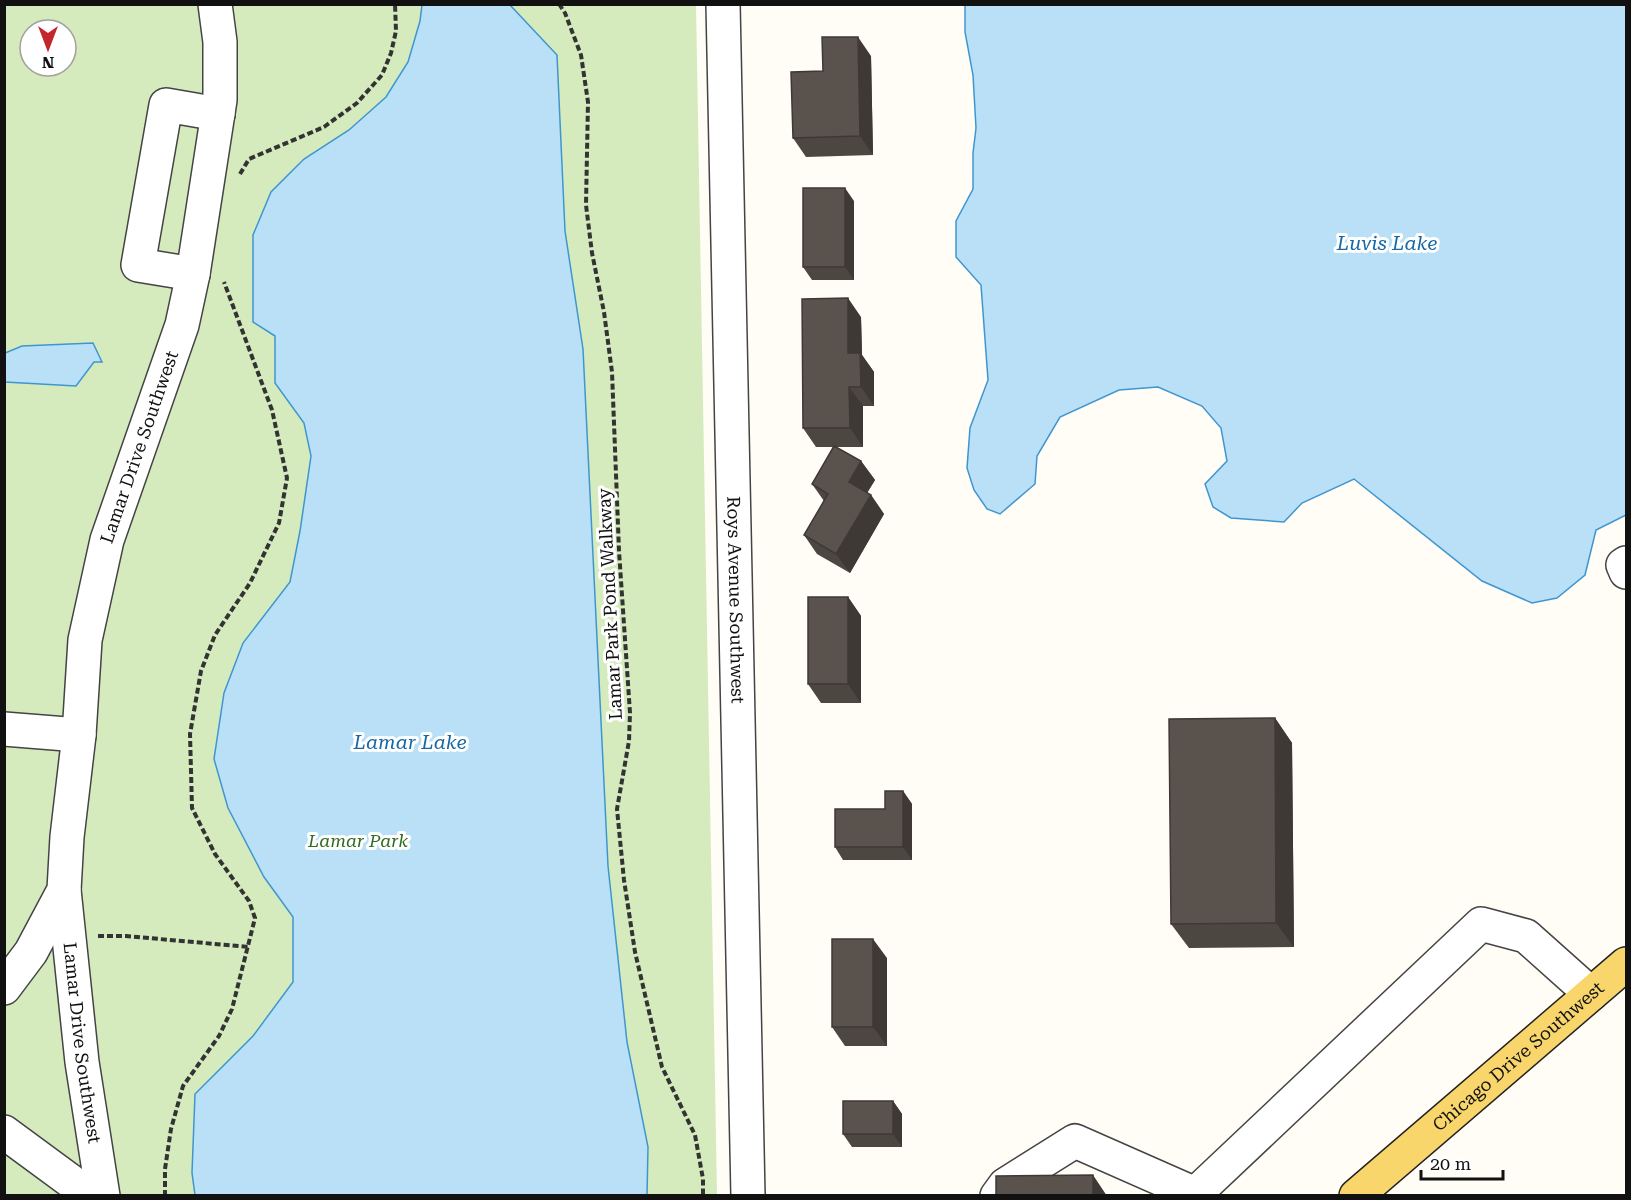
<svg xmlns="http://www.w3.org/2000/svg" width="1631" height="1200" viewBox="0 0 1631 1200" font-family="'Roboto Serif',serif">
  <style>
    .green { fill: #d5ebbd; fill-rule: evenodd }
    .water { fill: #b9e0f7; stroke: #3f96cf; stroke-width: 1.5 }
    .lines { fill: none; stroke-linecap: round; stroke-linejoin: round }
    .minor-casing { stroke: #444; stroke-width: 36 }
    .major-casing { stroke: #222; stroke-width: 36 }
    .path { stroke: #333; stroke-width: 4; stroke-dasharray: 6 3; stroke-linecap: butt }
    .minor { stroke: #fff; stroke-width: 33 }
    .major { stroke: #f9d66b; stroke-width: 33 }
    .wall { fill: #4d4742 }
    .shaded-wall { fill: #3f3936 }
    .building { fill: #5a524d; stroke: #3f3936; stroke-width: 1.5 }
    .labels { text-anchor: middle; stroke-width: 6; stroke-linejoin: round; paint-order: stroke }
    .street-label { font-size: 18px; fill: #111; stroke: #fff }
    .park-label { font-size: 18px; font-style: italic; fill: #2f6b1f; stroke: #fff }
    .water-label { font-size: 20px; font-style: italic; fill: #1768a6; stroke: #fff }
  </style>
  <rect width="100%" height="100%" fill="#fffdf5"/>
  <path class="green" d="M5 5H696L717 1195 5 1196ZM30 30H66V66H30Z"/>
  <path class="water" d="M422 5H510L557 55 565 231 583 349 608 866 627 1042 648 1147 647 1195H195L192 1173 195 1094 253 1036 293 982V917L264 877 228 808 214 759 224 693 243 643 290 582 300 531 311 456 304 423 275 383V336L253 322V235L271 192 304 159 349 130 386 97 408 62 420 21Z
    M965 5H1626V515L1596 530 1585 575 1557 598 1532 603 1482 581 1354 479 1302 503 1284 522 1231 518 1213 507 1205 484 1227 461 1221 428 1202 406 1158 387 1119 390 1060 417 1037 456 1035 484 1000 514 987 509 974 490 967 468 970 428 988 380 981 285 956 257V221L973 189V153L976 128 973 75 965 32Z
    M93 343 102 362H94L76 386 5 382V353L22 346Z"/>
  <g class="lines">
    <g class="minor-casing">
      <g id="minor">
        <path id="s1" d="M723 4 748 1196"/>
        <path d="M193 274 138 265 166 105 218 114"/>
        <path d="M1626 563 1623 565 1626 572"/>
        <path d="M4 729 79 735"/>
        <path id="s2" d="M64 890 82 1062 103 1196"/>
        <path id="s3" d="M4 988 31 952 64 890 67 837 79 735 85 640 107 540 182 325 193 274 220 100V42L215 4"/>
        <path d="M4 1132 91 1196"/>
        <path d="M997 1196 1005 1185 1075 1141 1193 1193"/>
        <path d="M1193 1196 1481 924 1526 936 1591 994"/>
      </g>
    </g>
    <g class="major-casing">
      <g id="major">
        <path id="s4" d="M1356 1196 1626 964"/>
      </g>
    </g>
    <path class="path" d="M559 4 565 13 581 55 588 102 586 205 592 253 604 312 612 372 619 551 630 713 629 741 617 809 624 880 635 952 662 1067 695 1135 703 1179V1196
      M240 174 249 159 324 127 357 103 382 75 391 53 396 31 395 4
      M98 936H126L249 947
      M165 1196V1169L171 1129 183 1086 219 1036 232 1009 255 918 249 901 215 854 192 808 190 734 201 671 215 635 250 583 279 523 287 478 272 410 224 282"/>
    <use href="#minor" class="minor"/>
    <use href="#major" class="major"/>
  </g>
  <path class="wall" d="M871 56 873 155 806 157 793 138 823 71Z
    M854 201V280H812L803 267Z
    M861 317 862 355 874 372V406H863V447H836L861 461 875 480 867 493 871 495 884 514 850 573 817 554 804 535 824 501 812 484 833 447H816L803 428Z
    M848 597 861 616V703H821L808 684Z
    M1275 718 1292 743 1294 947 1189 948 1171 924Z
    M903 791 912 804V860H843L835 847 885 809Z
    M887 958V1046H845L832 1027Z
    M893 1101 902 1114V1147H852L843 1134Z"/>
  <path class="shaded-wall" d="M858 37 871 56 873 155 860 136Z
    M845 188 854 201V280L845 267Z
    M848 298 861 317 862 355 874 372V406L861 387 848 353Z
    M849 387 863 406V447L850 428Z
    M861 461 875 480 862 501 849 482Z
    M871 495 884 514 850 573 836 554Z
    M848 597 861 616V703L848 684Z
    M1275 718 1292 743 1294 947 1276 923Z
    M903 791 912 804V860L903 847Z
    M873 939 887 958V1046L873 1027Z
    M893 1101 902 1114V1147L893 1134Z
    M1093 1175 1107 1196H1093Z"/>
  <path class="building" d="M822 37H858L860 136 793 138 791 72 823 71Z
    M803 188H845V267H803Z
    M848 298V353H860L861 387H849L850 428H803L802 299Z
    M834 446 861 461 849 482 871 495 836 554 804 535 828 494 812 484Z
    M808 597H848V684H808Z
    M1275 718 1276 923 1171 924 1169 719Z
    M885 791H903V847H835V809H885Z
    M832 939H873V1027H832Z
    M843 1101H893V1134H843Z
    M1093 1175V1196H996V1176Z"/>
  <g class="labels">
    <g class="street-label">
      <text dy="6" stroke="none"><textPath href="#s3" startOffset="567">Lamar Drive Southwest</textPath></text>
      <text dy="6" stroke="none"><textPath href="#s1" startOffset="596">Roys Avenue Southwest</textPath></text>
      <text transform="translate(610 604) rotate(-93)" y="6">Lamar Park Pond Walkway</text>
      <text dy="6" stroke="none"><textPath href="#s2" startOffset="154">Lamar Drive Southwest</textPath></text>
      <text dy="6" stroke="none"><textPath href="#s4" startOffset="214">Chicago Drive Southwest</textPath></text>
    </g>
    <g class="park-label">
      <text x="358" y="847">Lamar Park</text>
    </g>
    <g class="water-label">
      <text x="1387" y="250">Luvis Lake</text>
      <text x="410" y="749">Lamar Lake</text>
    </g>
  </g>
  <rect width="1631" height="1200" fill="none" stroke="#111111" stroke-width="12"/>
  <g transform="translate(48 48) rotate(180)"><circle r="28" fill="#ffffff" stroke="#a0a0a0" stroke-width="1.5"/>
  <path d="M0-4.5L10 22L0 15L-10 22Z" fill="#c4262e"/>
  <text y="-9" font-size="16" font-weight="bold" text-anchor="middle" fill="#111111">N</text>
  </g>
  <path d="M1421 1170v9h82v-9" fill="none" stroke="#111111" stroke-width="3"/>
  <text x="1430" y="1170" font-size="18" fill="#111111" stroke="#ffffff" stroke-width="4.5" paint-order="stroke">20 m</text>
</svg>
